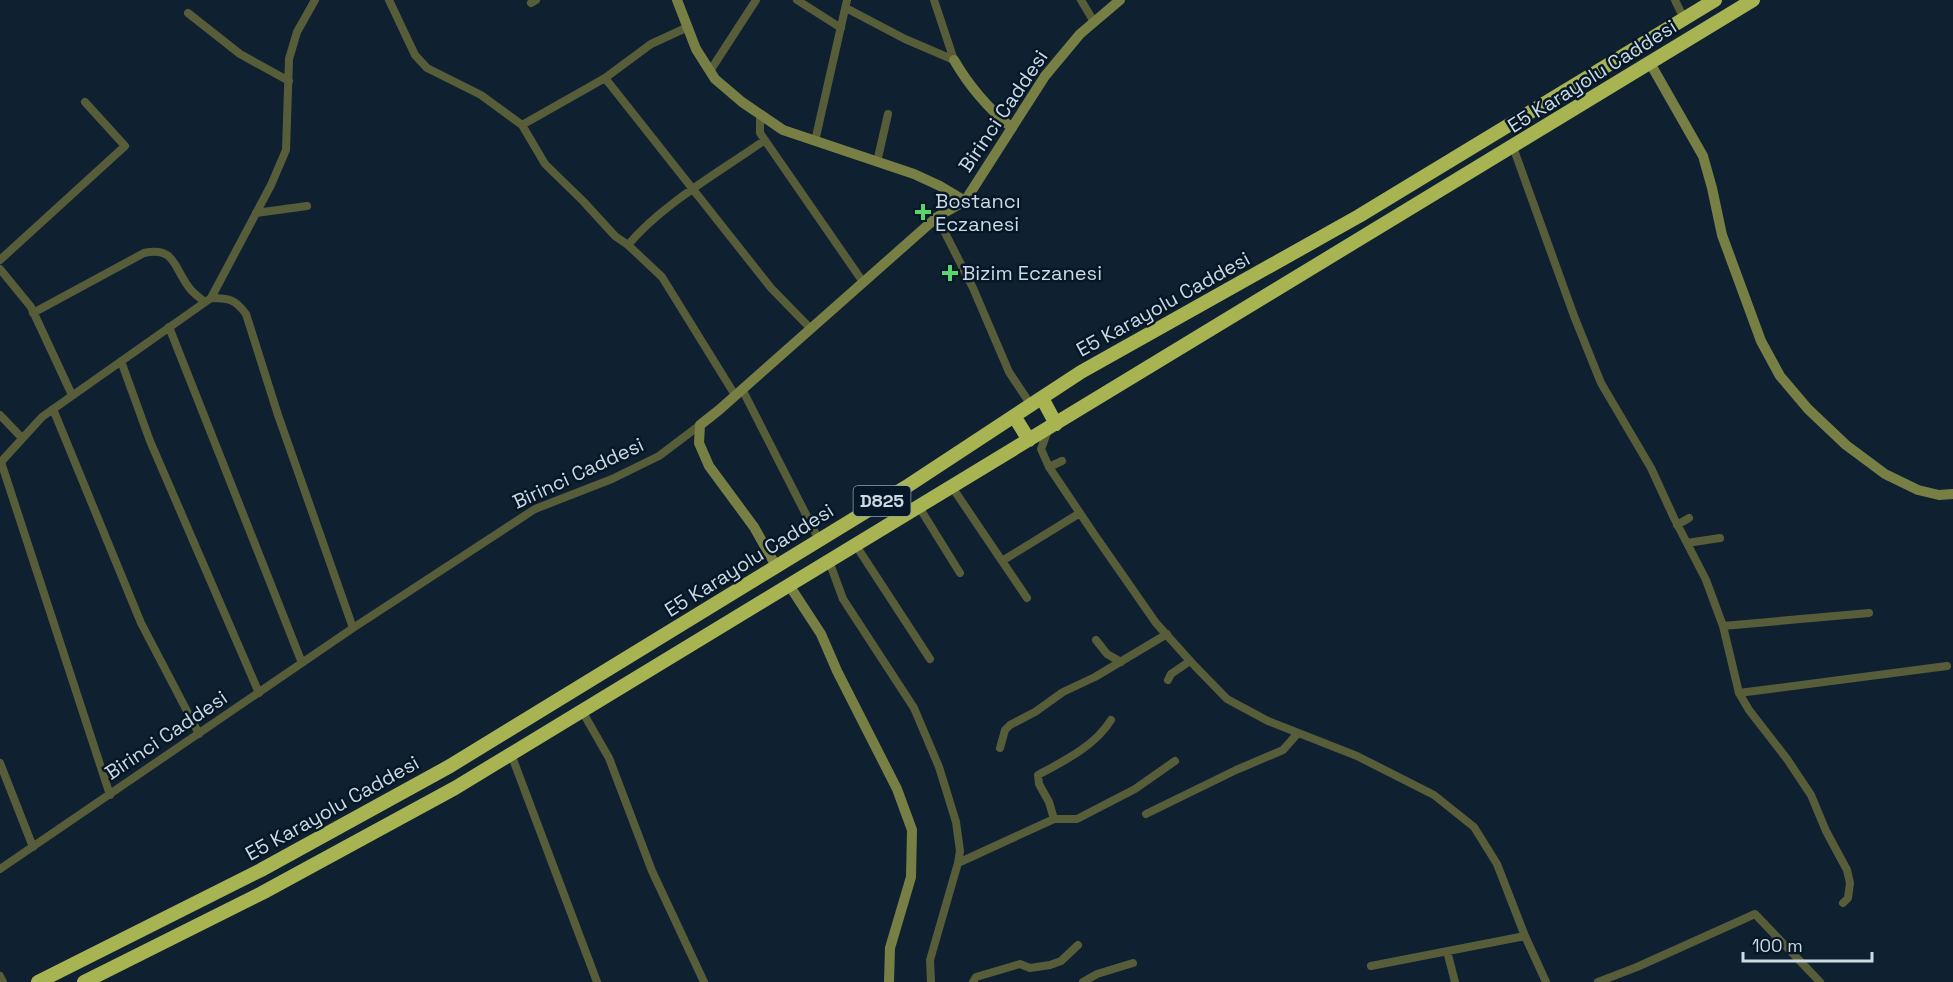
<svg xmlns="http://www.w3.org/2000/svg" width="1953" height="982" viewBox="0 0 1953 982" font-family="'Space Grotesk',sans-serif">
  <style>
    .lines { fill: none; stroke-linecap: round; stroke-linejoin: round }
    .street { stroke: #585d39; stroke-width: 8 }
    .secondary { stroke: #787f44; stroke-width: 10 }
    .highway { stroke: #a8b352; stroke-width: 14 }
    .poi-dot { fill: #59d56f; stroke: #061727; stroke-width: 2 }
    .labels { text-anchor: middle; stroke-width: 5; stroke-linejoin: round; paint-order: stroke }
    .shield { fill: #061727; stroke: #919fab; stroke-width: 1.5 }
    .shield-label { font-size: 18px; font-weight: bold; fill: #cdd9e3 }
    .street-label { font-size: 20px; fill: #cdd9e3; stroke: #061727 }
    .poi-label { font-size: 20px; fill: #cdd9e3; stroke: #061727; text-anchor: start }
  </style>
  <rect width="100%" height="100%" fill="#0f2131"/>
  <g class="lines">
    <path class="street" d="M389 0 415 55 427 68 481 95 522 125 545 164 583 201 615 236 628 245 662 277 735 395
      M797 0 841 28
      M934 0 954 60
      M1081 0 1094 22
      M1675 0 1684 19
      M531 3 536 0
      M846 8 905 39 954 60
      M188 13 240 54 289 81
      M710 71 756 0
      M605 78 771 288 811 329
      M760 114V133L863 282
      M522 125 605 78 651 44 688 27
      M815 141 847 0
      M1513 147 1574 316 1601 383 1651 468 1674 518 1706 580 1723 626 1739 693 1749 710 1787 759 1811 795 1826 831 1847 870 1850 883 1848 898 1843 903
      M877 162 888 114
      M256 213 307 206
      M937 217 973 288 1009 372 1031 405
      M628 245C662 204 721 171 765 140
      M0 260 125 146 85 102
      M0 269 31 307 72 395
      M211 298C229 298 235 299 246 314L278 415 353 628
      M33 313 144 253C174 246 174 267 188 286 192 293 199 297 205 302
      M169 327 302 663
      M121 361 150 441 259 693
      M742 389 819 540
      M53 409 141 623 199 734
      M0 415 22 438
      M1048 430 1041 449 1049 467 1094 534 1156 623 1192 663 1227 699 1268 721 1357 756 1434 795 1474 827 1497 864 1525 936 1546 982
      M1 462 110 795
      M0 463 42 417 211 298 271 185 286 150 289 59 297 32 315 0
      M1049 467 1062 461
      M952 487 1002 561 1080 513
      M919 507 960 573
      M1677 525 1689 518
      M1687 543 1720 538
      M855 544 930 659
      M829 561 843 599 914 708 939 767 956 822 960 851 958 863 930 960 931 982
      M1002 561 1027 598
      M1723 626 1869 613
      M1096 640 1107 654 1121 662
      M1168 680 1171 674 1190 661
      M1739 693 1947 666
      M582 711 609 758 652 871 704 982
      M1000 748 1005 730 1010 725 1035 712 1063 692 1095 677 1167 634
      M511 754 597 982
      M0 763 33 847
      M1146 814 1236 770 1283 750 1298 733
      M1054 819 1049 802 1039 784 1038 775C1064 761 1095 746 1111 720
      M958 863 1054 819H1077L1135 789 1175 761
      M0 869 353 628 535 509 612 479 659 456 700 425
      M1447 951 1455 982
      M1371 966 1525 936
      M0 976 3 982
      M973 982 976 977 1020 964 1030 968 1050 965 1061 961 1078 945
      M1083 982 1097 974 1133 963
      M1598 982 1637 967 1755 914 1820 982"/>
    <path class="secondary" d="M677 0 696 49 715 79 742 102 783 130 914 174 940 186 965 201
      M954 60C969 86 989 109 1012 128
      M1650 63 1703 156 1712 188 1722 235 1761 341 1780 376 1808 409 1846 445 1885 474 1918 490 1939 495 1953 494
      M776 566 754 527 709 466 699 443 700 425 719 410 937 217 965 201 1045 76 1080 34 1120 0
      M789 585 821 634 837 671 897 789 912 830 911 877 890 948 889 982"/>
    <path class="highway" d="M1042 398 1056 424
      M1014 416 1029 440
      M38 982 261 870 450 766 906 487 1081 372 1359 216 1715 0
      M84 982 262 893 455 788 1753 0"/>
  </g>
  <g class="poi-dot">
    <path d="M920 203h6v6h6v6h-6v6h-6v-6h-6v-6h6z"/>
    <path d="M947 264h6v6h6v6h-6v6h-6v-6h-6v-6h6z"/>
  </g>
  <g class="labels">
    <rect class="shield" x="853.5" y="486" width="57" height="30" rx="4.5"/>
    <g class="shield-label">
      <text x="882" y="507">D825</text>
    </g>
    <g class="street-label">
      <text transform="translate(1592 76) rotate(-32)" y="7">E5 Karayolu Caddesi</text>
      <text transform="translate(1003 111) rotate(-56)" y="7">Birinci Caddesi</text>
      <text transform="translate(1163 304) rotate(-29)" y="7">E5 Karayolu Caddesi</text>
      <text transform="translate(578 473) rotate(-25)" y="7">Birinci Caddesi</text>
      <text transform="translate(749 560) rotate(-32)" y="7">E5 Karayolu Caddesi</text>
      <text transform="translate(166 735) rotate(-34)" y="7">Birinci Caddesi</text>
      <text transform="translate(332 808) rotate(-29)" y="7">E5 Karayolu Caddesi</text>
    </g>
    <g class="poi-label">
      <text x="935" y="208">Bostancı<tspan x="935" dy="23">Eczanesi</tspan></text>
      <text x="962" y="280">Bizim Eczanesi</text>
    </g>
  </g>
  <path d="M1743 952v9h129v-9" fill="none" stroke="#cdd9e3" stroke-width="3"/>
  <text x="1752" y="952" font-size="18" fill="#cdd9e3" stroke="#061727" stroke-width="4.5" paint-order="stroke">100 m</text>
</svg>
